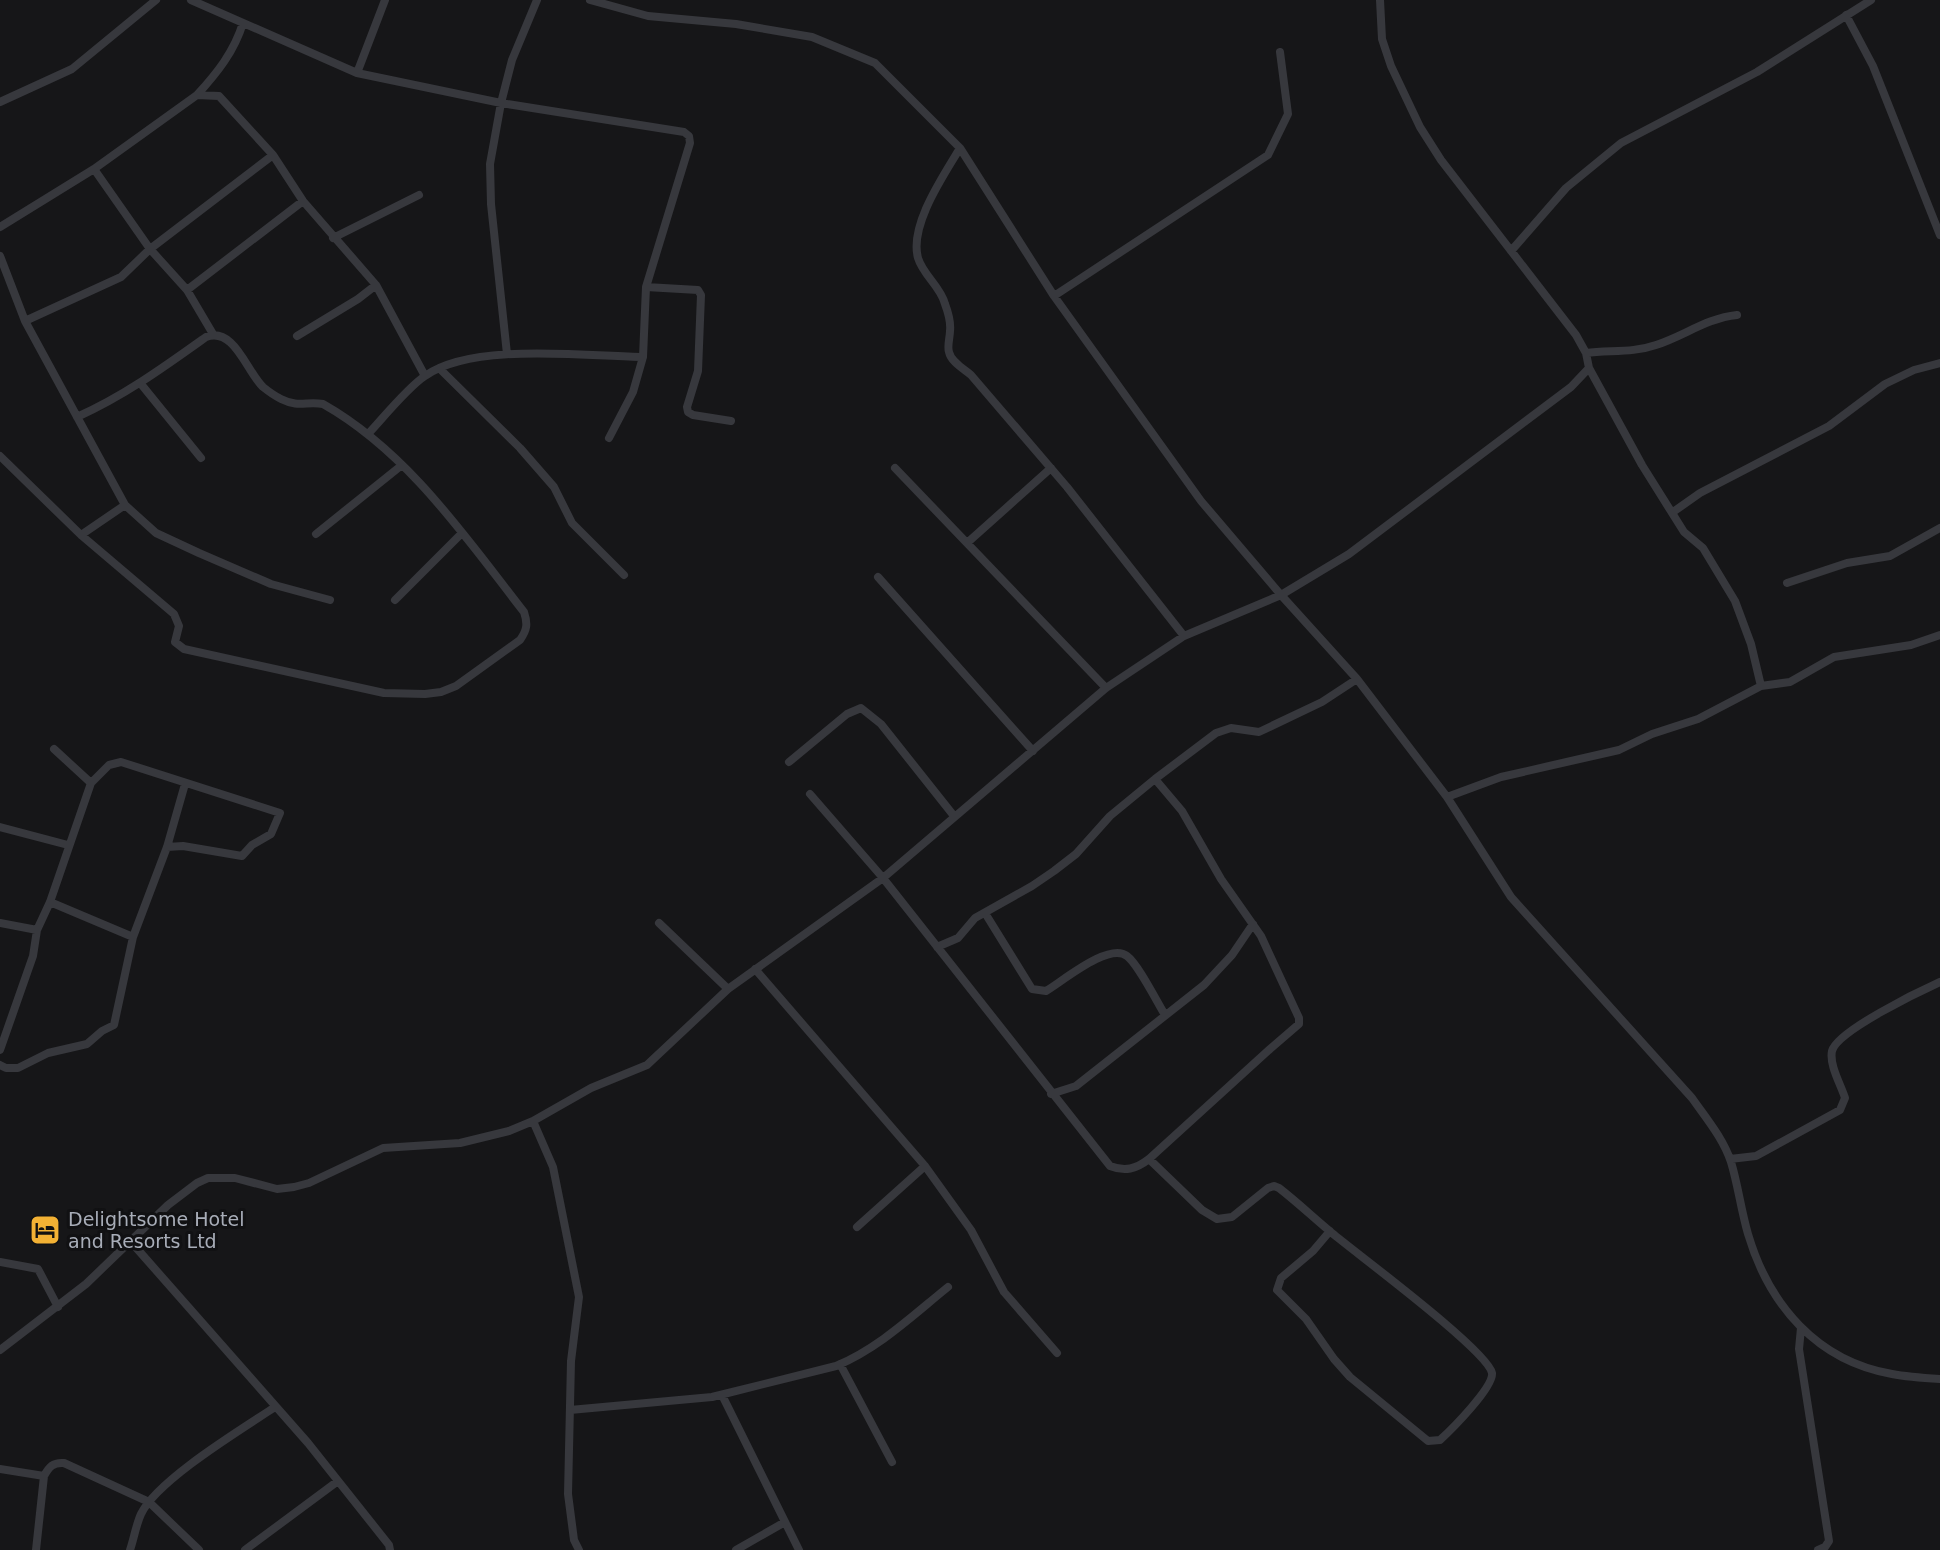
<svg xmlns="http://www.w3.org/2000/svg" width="1940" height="1550" viewBox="0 0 1940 1550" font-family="'DejaVu Sans',sans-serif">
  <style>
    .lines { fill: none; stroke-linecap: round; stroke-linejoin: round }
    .minor { stroke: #37383d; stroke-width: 8 }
    .labels { text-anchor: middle; stroke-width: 6; stroke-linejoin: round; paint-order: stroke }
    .poi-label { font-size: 19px; fill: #a8adb8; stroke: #111113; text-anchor: start }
  </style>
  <rect width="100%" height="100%" fill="#161618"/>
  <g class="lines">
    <path class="minor" d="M191 0 357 73 501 103 684 132 689 136 690 143 646 287 643 357 633 392 609 438
      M590 0 648 16 736 24 812 37 875 63 960 148 1054 296 1201 501 1281 595 1357 679 1447 797 1511 897 1692 1098C1706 1118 1723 1138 1731 1162 1738 1185 1741 1210 1748 1234 1769 1305 1817 1361 1892 1374 1908 1377 1924 1378 1940 1379
      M1846 15 1873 66 1940 235
      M357 73 385 0
      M197 95C217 73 234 52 243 23
      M0 102 72 69 156 0
      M960 148C944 175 909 225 918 258 923 275 941 287 945 304 948 312 951 322 950 331 950 337 947 346 949 352 951 362 964 369 971 375L1067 487 1184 636
      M94 169 150 249 187 290 213 334
      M0 227 94 169 197 95 219 96 273 155 303 201 376 285 425 376
      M333 238 419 195
      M1511 251 1566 188 1621 143 1757 72 1871 0
      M0 256 25 321 125 505 156 533 199 553 271 584 330 600
      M646 287 698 290 701 295 698 371 687 407 688 412 693 415 731 421
      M187 290 303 201
      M1054 296 1268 155 1288 114 1280 52
      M25 321 121 277 150 249 273 155
      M297 336 358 299 376 285
      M1586 353C1610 350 1633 353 1656 345 1684 336 1707 318 1737 315
      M507 354 491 204 490 164 501 103 512 60 537 0
      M1589 368 1642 465 1684 532 1703 548 1735 601 1751 644 1761 686
      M440 369 520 448 554 487 572 523 624 575
      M141 384 201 458
      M368 434C383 418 408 387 425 376 472 342 585 356 643 357
      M0 456 81 535 174 614 179 626 175 642 184 649 384 693 425 694 441 692 456 686 520 640C527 630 528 624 524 612 466 538 408 452 323 404 306 401 299 408 281 399 275 396 268 391 263 387 247 372 234 326 206 337 164 367 124 396 77 417
      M895 468 1106 688
      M1673 512 1700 493 1829 426 1885 384 1914 370 1940 363
      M316 534 402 465
      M81 535 125 505
      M967 543 1051 468
      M878 577 1033 751
      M1787 583 1847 563 1890 556 1940 528
      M395 600 462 533
      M54 749 91 783
      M789 762 847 714 861 708 881 724 954 816
      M810 794 883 878 1110 1166C1125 1172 1136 1169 1149 1159L1270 1049 1299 1024V1018L1261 936 1221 879 1182 811 1155 779
      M1447 797 1501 777 1619 750 1652 734 1698 719 1761 686 1790 682 1834 657 1911 645 1940 635
      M0 827 68 845
      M50 902 133 937
      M985 913 1032 989 1046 991C1063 981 1109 942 1127 956 1138 964 1157 1002 1165 1015
      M0 923 37 930
      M659 923 728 989
      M937 947 958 938 975 918 1032 886 1054 871 1076 854 1110 816 1155 779 1216 733 1231 728 1259 732 1322 702 1357 679
      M755 969 925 1166 971 1230 1004 1292 1057 1353
      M0 1050 33 956 37 930 50 902 91 783 109 765 121 762 280 813 271 834 252 845 242 856 183 846 167 847
      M0 1065 6 1068H18L48 1053 87 1044 102 1031 114 1025 133 937 167 847 185 784
      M1051 1094 1076 1086 1204 985 1232 955 1253 924
      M533 1121 553 1167 579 1297 571 1361 568 1494 574 1540 579 1550
      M1149 1159 1202 1210 1217 1219 1232 1217 1268 1188 1274 1186 1279 1188C1297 1202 1314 1218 1332 1233 1357 1254 1487 1350 1492 1373 1494 1387 1451 1430 1440 1440L1428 1441 1350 1377 1334 1359 1306 1319 1277 1290 1281 1278 1313 1251 1330 1231
      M1730 1159 1756 1156 1840 1110 1845 1098C1841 1085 1829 1065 1832 1051 1837 1031 1920 991 1940 982
      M857 1227 925 1166
      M132 1243 308 1443 389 1545 390 1550
      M0 1262 38 1269 58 1307
      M1801 1328 1799 1349 1829 1541 1825 1547 1818 1550
      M0 1350 86 1284 168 1205 197 1183 208 1178H235L277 1189 294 1187 309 1183 383 1148 460 1143 509 1131 533 1121 591 1088 647 1065 728 989 883 878 1106 688 1184 636 1281 595 1349 554 1571 387 1589 368 1586 353 1576 335 1441 160 1420 127 1391 66 1382 39 1380 0
      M840 1364 892 1462
      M722 1395 799 1550
      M570 1410 712 1397 836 1366C879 1348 912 1316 948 1287
      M0 1469 44 1476 36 1550
      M44 1476C49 1467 53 1462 64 1463L149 1502 199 1550
      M130 1550C134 1538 136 1525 141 1514 157 1480 242 1429 275 1407
      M245 1550 338 1481
      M736 1550 785 1522"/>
  </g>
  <defs>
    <g id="hotel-square" transform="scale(1.575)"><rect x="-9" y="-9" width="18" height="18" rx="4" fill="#f2b134" stroke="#111113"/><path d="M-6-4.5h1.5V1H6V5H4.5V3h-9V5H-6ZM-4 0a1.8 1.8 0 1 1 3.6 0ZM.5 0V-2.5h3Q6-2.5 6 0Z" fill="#111"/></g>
  </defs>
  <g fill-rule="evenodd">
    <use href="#hotel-square" x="45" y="1230"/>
  </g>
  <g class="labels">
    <g class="poi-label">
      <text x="68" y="1226">Delightsome Hotel<tspan x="68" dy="22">and Resorts Ltd</tspan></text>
    </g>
  </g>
</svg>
